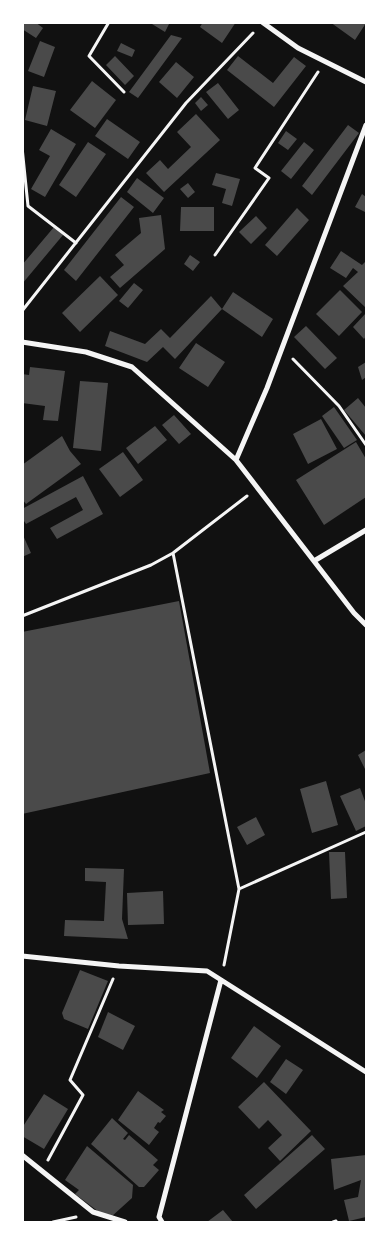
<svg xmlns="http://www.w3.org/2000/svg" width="389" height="1245" viewBox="0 0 389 1245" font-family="Arial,sans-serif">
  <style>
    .building { fill: #4a4a4a }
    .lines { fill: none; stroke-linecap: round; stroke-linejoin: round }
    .path { stroke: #f5f5f5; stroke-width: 3 }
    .minor { stroke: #f5f5f5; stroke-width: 5 }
  </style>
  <rect width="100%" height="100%" fill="#111"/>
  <path class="building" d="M22 22H35L43 28 36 38 22 29Z
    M153 22H170L165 32 152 24Z
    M203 22H236L222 43 200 27Z
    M330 22H366V23L355 40Z
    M171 35 182 38 138 98 129 92Z
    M40 41 55 47 44 77 28 71Z
    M121 43 135 50 132 57 117 51Z
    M115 56 134 76 125 85 106 65Z
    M238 56 273 83 294 57 306 66 274 107 227 70Z
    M176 62 194 77 177 98 159 82Z
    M92 81 116 100 95 128 70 110Z
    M218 83 239 110 228 119 206 92Z
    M33 86 56 91 47 126 25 120Z
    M201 97 208 105 201 111 195 103Z
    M196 114 220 140 164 192 146 173 160 160 168 169 191 147 177 132Z
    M107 119 140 142 128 159 95 136Z
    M348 125 359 133 312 195 302 186Z
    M51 129 76 144 45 197 31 189 50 156 39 150Z
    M286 131 297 139 288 150 278 143Z
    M88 142 106 154 76 197 59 185Z
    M304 142 314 150 291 179 281 171Z
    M216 173 240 179 232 206 222 203 226 189 212 185Z
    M137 178 164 198 153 213 127 192Z
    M188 183 195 192 188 198 180 189Z
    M362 194 366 197V209L365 212 355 207Z
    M121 197 134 207 76 281 64 270Z
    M181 207H214V231H180Z
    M297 208 309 220 277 256 265 245Z
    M161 215 165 249 120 288 110 277 124 265 115 255 141 233 139 218Z
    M256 216 267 228 251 244 239 232Z
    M54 227 63 235 22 284V265Z
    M341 251 362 265 366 261V308L343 286 358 272 353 268 346 278 330 268Z
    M190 255 200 262 193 271 184 264Z
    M100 276 118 295 80 332 62 313Z
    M134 283 143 290 128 308 119 301Z
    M340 290 362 312 339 336 316 314Z
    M233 292 273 319 262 337 222 309Z
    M211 296 222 309 175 359 163 347 147 362 105 346 110 331 145 344 161 329 170 338Z
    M366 313V336L364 339 353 327Z
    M306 326 337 358 325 369 294 337Z
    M196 343 225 362 208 387 179 368Z
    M366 362V377L362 380 358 367Z
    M30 367 65 371 58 421 43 420 45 406 22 403V374L29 375Z
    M80 381 108 383 101 451 73 448Z
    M358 398 366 408V436L344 410Z
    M334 407 357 440 344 448 322 416Z
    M174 415 191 434 179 444 162 425Z
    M321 419 337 449 308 464 293 434Z
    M155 426 167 440 138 464 126 448Z
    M62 436 70 451 81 464 26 504 22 499V465Z
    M356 442 366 459V497L324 525 296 480Z
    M123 452 143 480 120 497 99 469Z
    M83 476 103 514 57 539 50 528 83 510 76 497 26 524 22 518V509Z
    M22 533 31 553 22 557Z
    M179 601 210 773 22 814V632Z
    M366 750V771L358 755Z
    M326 781 338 825 312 833 300 789Z
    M360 788 366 804V826L356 831 340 796Z
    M256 817 265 835 247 845 237 827Z
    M329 852H345L347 898 331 899Z
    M85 868 124 869 122 919 128 939 64 936 65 920 104 921 106 882 85 881Z
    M163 891 164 924 128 925 127 893Z
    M80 970 108 981 88 1029 64 1019 62 1013Z
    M108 1012 135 1026 123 1050 98 1037Z
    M254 1026 281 1046 257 1078 231 1058Z
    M286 1059 303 1070 286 1094 270 1082Z
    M264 1082 311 1131 280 1161 268 1148 282 1135 268 1120 259 1129 238 1107Z
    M138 1091 164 1110 161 1112 166 1116 160 1123 158 1122 154 1128 159 1132 149 1145 118 1120Z
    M44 1094 68 1109 44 1149 22 1136V1128Z
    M112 1118 128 1133 123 1139 125 1140 129 1135 158 1160 153 1165 159 1170 144 1187H139L91 1144Z
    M312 1135 325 1149 256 1209 244 1195Z
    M87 1146 133 1185 132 1198 111 1217 99 1212 75 1194 79 1190 65 1180Z
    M366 1155V1217L349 1221 344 1200 358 1197 361 1180 334 1190 331 1159Z
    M223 1210 233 1222H207Z"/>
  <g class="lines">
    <path class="path" d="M109 22 89 56 124 92
      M22 147 28 206 76 243
      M215 255 269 178 255 168 318 72
      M22 311 186 103 253 33
      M293 359 339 406 366 445
      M173 553 239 889 366 832
      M22 616 151 565 173 553 247 496
      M224 965 239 889
      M48 1160 83 1095 70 1080 113 979
      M53 1222 76 1217
      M333 1222 336 1221"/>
    <path class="minor" d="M262 22 298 48 366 82
      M22 342 86 352 132 367 236 460 267 388 366 125
      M236 460 354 613 366 625
      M314 561 366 530
      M22 956 119 966 207 971 366 1072
      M22 1155 93 1212 125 1222
      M162 1222 159 1217 221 980"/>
  </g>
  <rect width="389" height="1245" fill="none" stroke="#ffffff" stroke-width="48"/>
</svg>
